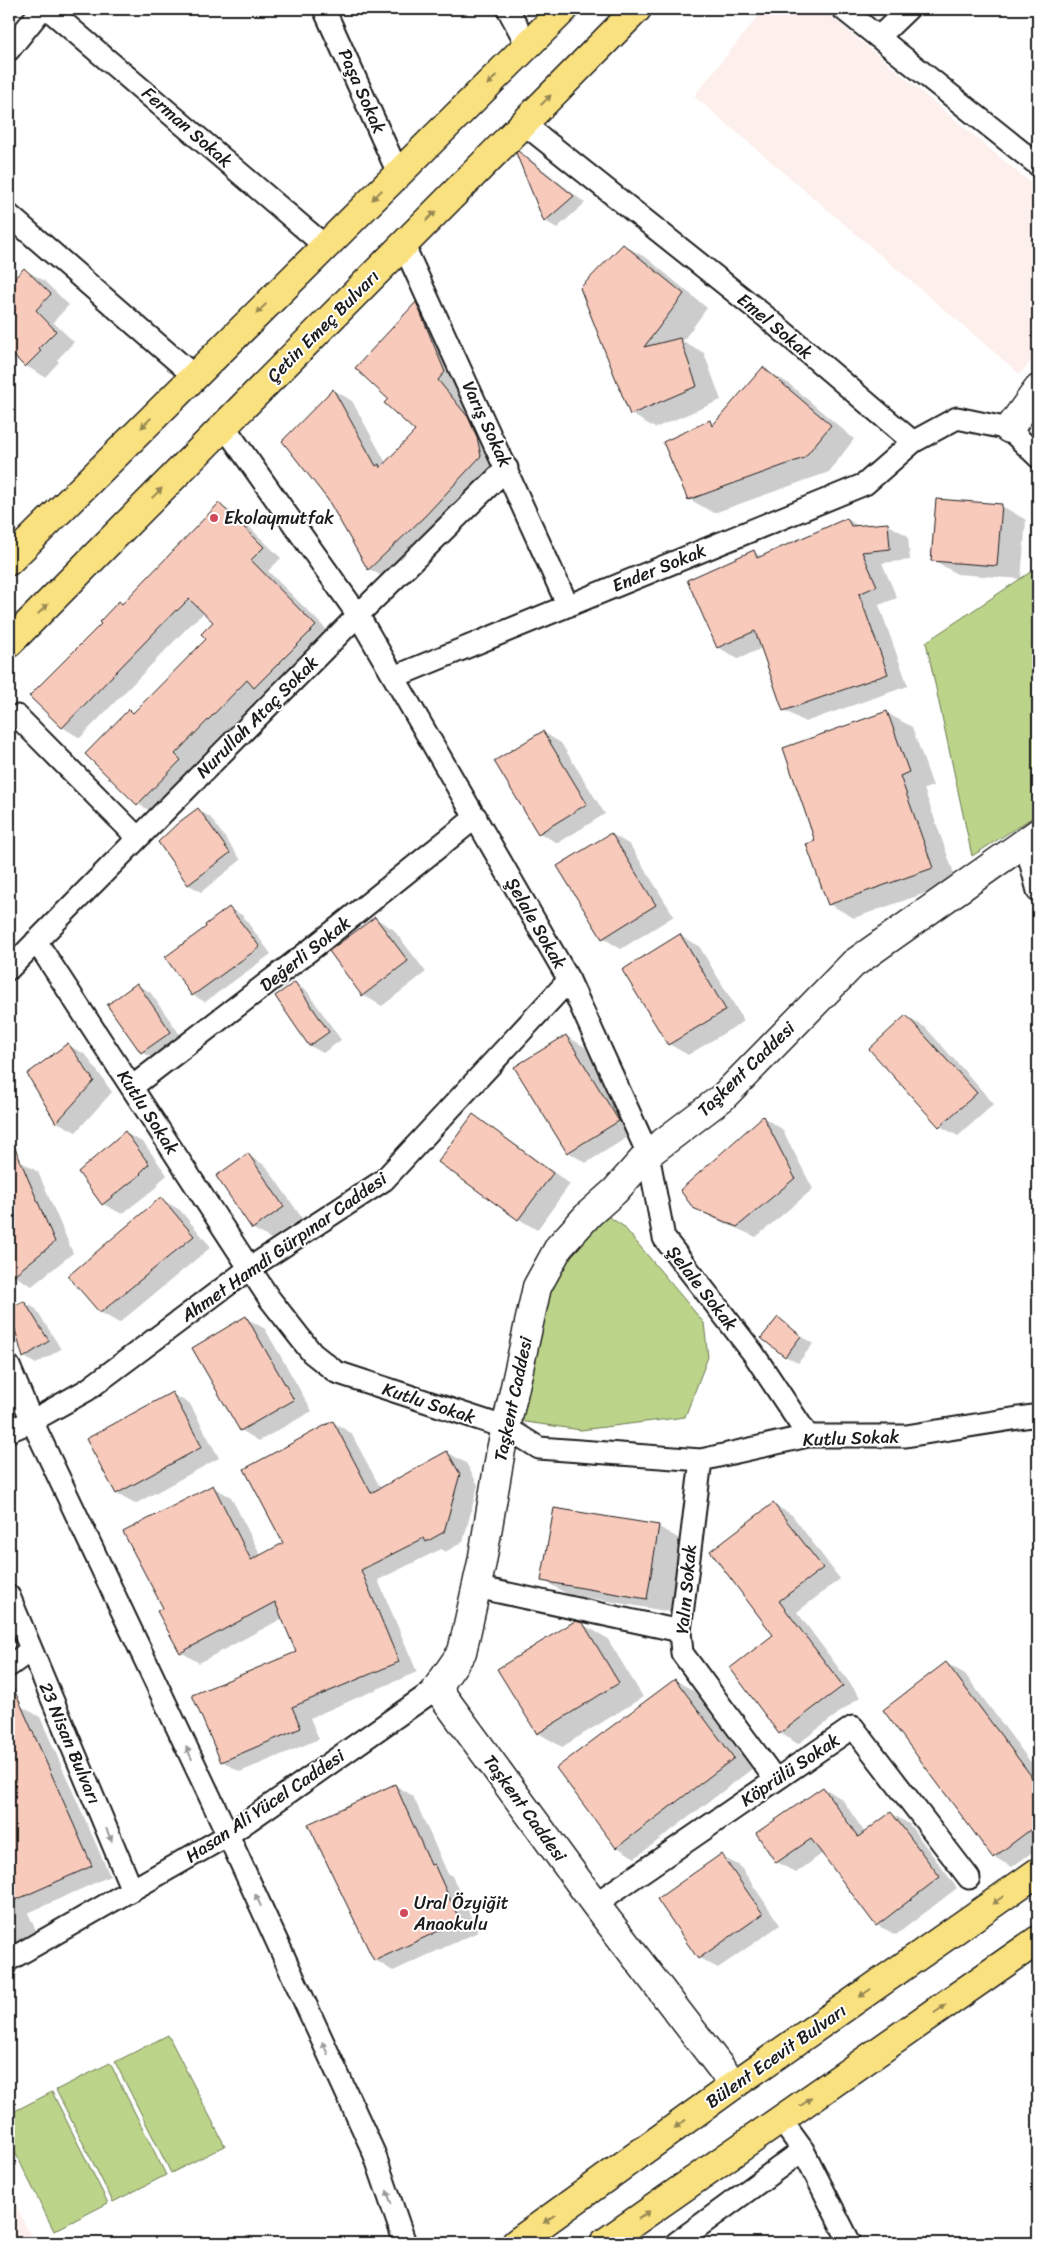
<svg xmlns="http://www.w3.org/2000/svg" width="1047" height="2252" viewBox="0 0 1047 2252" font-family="Sriracha,sans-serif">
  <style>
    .built { fill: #fdefeb }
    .green { fill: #bbd48a; stroke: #6c7853 }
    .shadow { fill: #0003 }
    .building { fill: #f8cabc; stroke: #1c1c1c }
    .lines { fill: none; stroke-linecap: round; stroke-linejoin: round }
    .street-casing { stroke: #1c1c1c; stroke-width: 25 }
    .secondary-casing { stroke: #1c1c1c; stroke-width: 31 }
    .primary-casing { stroke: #1c1c1c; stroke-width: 31 }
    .street { stroke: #fff; stroke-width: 21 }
    .secondary { stroke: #fff; stroke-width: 28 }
    .primary { stroke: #fae180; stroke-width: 28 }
    .oneway { fill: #968853 }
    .oneway2 { fill: #999 }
    .poi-dot { fill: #d1495b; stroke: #fff; stroke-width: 2 }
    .labels { text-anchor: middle; stroke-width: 4; stroke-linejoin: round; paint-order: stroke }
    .street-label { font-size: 18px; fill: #1c1c1c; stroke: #fff }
    .poi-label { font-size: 18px; fill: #1c1c1c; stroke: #fff; text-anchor: start }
  </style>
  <rect width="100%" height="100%" fill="#fff"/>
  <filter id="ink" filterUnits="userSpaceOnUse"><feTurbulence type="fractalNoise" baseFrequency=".02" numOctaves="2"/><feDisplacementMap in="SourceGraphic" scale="10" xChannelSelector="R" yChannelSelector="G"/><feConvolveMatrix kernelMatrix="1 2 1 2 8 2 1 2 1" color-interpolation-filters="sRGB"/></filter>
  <g filter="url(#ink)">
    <path class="built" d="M764 9H822L1038 189V352L1020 374 694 96Z
      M9 2191 34 2243H9Z"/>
    <path class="green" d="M1038 567V814L972 856 926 642Z
      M606 1215 623 1226 704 1323 708 1357 685 1417 581 1430 519 1421 544 1289 565 1248Z
      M168 2035 225 2146 171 2173 115 2062Z
      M110 2063 166 2175 113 2202 56 2090Z
      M52 2092 108 2203 54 2231 9 2140V2114Z"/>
    <path class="shadow" d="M518 153 531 160 585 203 557 228 545 221Z
      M624 245 648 259 707 308 683 341 704 353 721 400 655 428 631 414Z
      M25 270 43 280 69 305 53 322 74 342 57 360 59 362 45 377 26 366 9 349V282L11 284Z
      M416 304 434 314 463 383 456 391 487 429 499 467 387 579 369 569 334 390 352 401 386 463 416 431 389 399Z
      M763 369 788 383 854 439 829 472 714 513 689 499 710 422 715 425Z
      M219 505 237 515 281 558 268 571 334 637 273 697 264 692 192 765 198 771 156 814 138 804 134 714 208 639 215 622 205 612 196 620H195L80 738 62 727 123 605Z
      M1002 506 1026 520 1021 579 957 574 933 560Z
      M847 519 860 527 887 524 908 536 910 560 882 563 897 598 879 605 908 686 805 722 784 710 762 648 738 659 718 647 754 552 762 557Z
      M887 713 912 727 933 786 924 789 957 882 854 918 829 904 816 842Z
      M543 732 561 743 605 814 558 843 539 833Z
      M198 810 210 817 241 860 201 892 189 885 160 842Z
      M612 834 630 845 674 916 621 949 603 938Z
      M229 908 242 915 271 954 205 1002 193 995 208 928Z
      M375 918 393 929 426 972 382 1006 363 995Z
      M680 936 699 946 744 1021 688 1055 669 1044 624 970Z
      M295 984 307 991 341 1040 323 1053 310 1046 276 997Z
      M137 985 150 992 183 1039 154 1059 142 1052Z
      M906 1017 925 1027 994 1104 958 1136 940 1126Z
      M566 1036 585 1047 636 1132 586 1163 568 1152Z
      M68 1045 86 1055 112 1092 76 1132 57 1122 29 1074Z
      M473 1116 491 1127 570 1184 537 1230 519 1219 439 1162Z
      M764 1118 782 1129 813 1189 756 1237 713 1218 694 1207Z
      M125 1133 144 1143 167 1175 157 1184 159 1185 122 1214 103 1204Z
      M248 1155 266 1166 302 1218 271 1239 252 1228Z
      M20 1161 38 1172 73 1253 32 1286 13 1275 9 1265V1165Z
      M161 1199 180 1210 211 1247 119 1323 100 1312Z
      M24 1302 36 1309 61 1349 36 1364 24 1357 11 1309Z
      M246 1318 265 1329 312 1411 259 1441 241 1430Z
      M778 1319 813 1344 798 1363 785 1356Z
      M172 1394 190 1404 219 1458 135 1504 117 1494 88 1440Z
      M333 1422 351 1433 381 1489 447 1452 466 1463 478 1485 463 1542 445 1552 441 1549 378 1580 417 1672 310 1718 319 1739 240 1772 222 1761 298 1652 283 1618 199 1663 181 1652 164 1609 213 1487 231 1497 261 1556 285 1543Z
      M773 1504 792 1515 840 1579 797 1612 860 1697 798 1744 780 1733 775 1635Z
      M555 1509 659 1527 683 1541 671 1612 567 1594 543 1580Z
      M582 1624 607 1638 643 1697 562 1747 538 1733Z
      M946 1663 965 1674 1038 1772V1848L1012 1867 994 1857Z
      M675 1680 694 1691 752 1769 635 1858 617 1847Z
      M21 1706 40 1717 110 1876 28 1913 37 1933 9 1945V1712Z
      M395 1785 413 1796 448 1874 452 1876 478 1932 393 1971 375 1960Z
      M824 1788 842 1799 865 1833 891 1813 909 1824 957 1888 896 1935 877 1925 823 1853 796 1873 777 1862Z
      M721 1856 740 1866 780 1925 718 1968 699 1958Z"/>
    <path class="building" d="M518 151 574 196 544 222 516 153Z
      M623 244 684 294 644 347 680 338 697 386 630 415 580 288Z
      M24 268 51 294 36 310 56 331 39 348 41 351 25 367 9 351V284Z
      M416 302 445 372 438 380 468 417 477 437 481 456 425 516 368 570 328 500 282 441 333 389 376 466 379 464 380 468 415 431 384 403 388 399 355 368Z
      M763 367 831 425 804 458 688 500 663 442 710 420 712 426Z
      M936 499 1002 504 997 566 931 561Z
      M219 503 264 547 251 560 316 626 254 688 247 680 175 754 181 760 137 805 85 754 129 709 133 713 206 639 201 634 213 622 189 599 177 611 176 610 62 728 29 696 101 624 99 622 119 601 122 604Z
      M847 518 851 526 888 523 890 549 862 552 877 586 859 594 888 674 783 711 755 631 717 648 687 580 754 550 757 558Z
      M887 711 909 772 900 776 933 868 828 905 806 844 815 841 783 748Z
      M543 731 587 804 538 834 494 761Z
      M198 808 230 853 188 885 158 842 178 823Z
      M611 833 656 905 602 939 557 866Z
      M229 907 260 947 192 996 165 957 206 927 205 925Z
      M375 917 408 961 362 996 329 951Z
      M680 934 726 1010 668 1045 622 970Z
      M295 982 329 1032 309 1046 275 996Z
      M137 983 171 1032 141 1053 107 1005Z
      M906 1015 977 1093 939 1127 869 1049Z
      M566 1035 619 1121 567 1153 514 1067Z
      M68 1043 94 1081 56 1123 27 1074Z
      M473 1114 553 1173 518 1220 438 1162Z
      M763 1116 795 1178 737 1227 693 1208 680 1190Z
      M125 1131 149 1164 140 1173 141 1174 102 1205 78 1172Z
      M9 1134 55 1242 9 1279Z
      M248 1153 284 1207 252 1229 216 1176Z
      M161 1197 194 1236 100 1313 68 1276Z
      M24 1301 49 1341 23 1358 9 1308Z
      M246 1316 294 1400 240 1431 192 1348Z
      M778 1317 801 1336 785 1357 761 1338Z
      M172 1392 202 1447 116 1494 86 1439Z
      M333 1421 371 1493 447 1451 460 1474 444 1532 426 1542 424 1538 361 1570 399 1662 292 1707 301 1728 221 1762 192 1695 296 1652 275 1602 180 1653 157 1611 163 1608 123 1532 213 1485 251 1560 283 1543 244 1469Z
      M773 1503 823 1568 779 1601 843 1686 779 1734 730 1668 773 1635 710 1551Z
      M554 1508 659 1525 647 1599 541 1581Z
      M575 1621 583 1623 619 1683 537 1734 497 1669Z
      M946 1662 1038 1785V1824L993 1858 883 1710Z
      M9 1678 92 1866 9 1903Z
      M675 1679 734 1758 616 1848 556 1768Z
      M395 1784 431 1865 434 1864 460 1921 374 1961 308 1824Z
      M823 1787 858 1837 891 1812 940 1877 876 1926 811 1839 776 1863 756 1833Z
      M721 1854 763 1914 698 1959 657 1899Z"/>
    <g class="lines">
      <g class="street-casing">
        <path id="street" d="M48 9 325 246
          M324 9 398 173
          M508 9 527 45
          M843 9 1038 165
          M879 37 908 9
          M9 50 42 9
          M523 123 765 316 913 442 957 418 1009 429 1038 457
          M9 215 193 375
          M403 244 568 606
          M224 426 358 615 569 980 648 1154 664 1238 753 1353 808 1436
          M394 677 865 484 913 442
          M17 716 138 838
          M1025 841 1038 891
          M36 941 269 1298 312 1353 336 1372 507 1428 539 1448 701 1460 808 1436H906L1038 1415
          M9 969 358 615 507 468
          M132 1087 314 947 476 817
          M9 1366 32 1421 228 1835 374 2153 405 2243
          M9 1431 32 1421 87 1390 250 1268 384 1180 569 980
          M701 1460 680 1631 682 1653 775 1779
          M476 1587 680 1631
          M9 1596 132 1890
          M9 1666 31 1650
          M595 1904 853 1727 969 1878
          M9 1960 228 1835 437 1688
          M781 2120 803 2150 850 2243
          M676 2243 803 2150"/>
      </g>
      <g class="secondary-casing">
        <path id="secondary" d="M1009 429 1038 389
          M734 2085 595 1904 437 1688 462 1652 482 1562 501 1450 537 1287 559 1247 589 1214 615 1191 648 1154 723 1097 853 964 1038 833"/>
      </g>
      <g class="primary-casing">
        <path id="primary" d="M9 561 564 9
          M9 643 637 9
          M516 2243 734 2085 1038 1872
          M604 2243 1038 1940"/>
      </g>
      <use href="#street" class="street"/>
      <use href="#secondary" class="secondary"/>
      <use href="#primary" class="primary"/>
    </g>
    <defs><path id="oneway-solid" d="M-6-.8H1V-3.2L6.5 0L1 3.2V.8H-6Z" transform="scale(1.25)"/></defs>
    <g class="oneway">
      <use href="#oneway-solid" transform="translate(492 80) rotate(135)"/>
      <use href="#oneway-solid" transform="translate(546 100) rotate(-45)"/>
      <use href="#oneway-solid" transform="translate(377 195) rotate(135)"/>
      <use href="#oneway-solid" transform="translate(431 216) rotate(-45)"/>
      <use href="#oneway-solid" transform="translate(261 309) rotate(135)"/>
      <use href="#oneway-solid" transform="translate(146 423) rotate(135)"/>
      <use href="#oneway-solid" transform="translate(157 493) rotate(-45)"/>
      <use href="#oneway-solid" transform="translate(43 609) rotate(-45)"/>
      <use href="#oneway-solid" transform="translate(998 1900) rotate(145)"/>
      <use href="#oneway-solid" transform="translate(865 1993) rotate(145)"/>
      <use href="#oneway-solid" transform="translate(940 2009) rotate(-35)"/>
      <use href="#oneway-solid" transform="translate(806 2102) rotate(-35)"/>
      <use href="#oneway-solid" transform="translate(680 2124) rotate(144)"/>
      <use href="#oneway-solid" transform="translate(644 2215) rotate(-35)"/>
      <use href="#oneway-solid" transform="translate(549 2219) rotate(144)"/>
    </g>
    <g class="oneway2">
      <use href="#oneway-solid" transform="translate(189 1753) rotate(-115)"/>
      <use href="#oneway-solid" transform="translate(109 1835) rotate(67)"/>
      <use href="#oneway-solid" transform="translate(258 1900) rotate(-115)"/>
      <use href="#oneway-solid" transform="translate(325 2048) rotate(-115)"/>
      <use href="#oneway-solid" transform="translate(389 2197) rotate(-109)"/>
    </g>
  </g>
  <g class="poi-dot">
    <circle cx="214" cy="518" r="5"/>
    <circle cx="404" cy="1913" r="5"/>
  </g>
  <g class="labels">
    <g class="street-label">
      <text transform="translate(362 91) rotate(66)" y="6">Paşa Sokak</text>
      <text transform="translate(187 127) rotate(41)" y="6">Ferman Sokak</text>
      <text transform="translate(323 326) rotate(-45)" y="6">Çetin Emeç Bulvarı</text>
      <text transform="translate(775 326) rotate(40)" y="6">Emel Sokak</text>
      <text transform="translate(487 424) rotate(65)" y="6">Varış Sokak</text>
      <text transform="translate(659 568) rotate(-22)" y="6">Ender Sokak</text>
      <text transform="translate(257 717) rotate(-45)" y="6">Nurullah Ataç Sokak</text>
      <text transform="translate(536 923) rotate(60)" y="6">Şelale Sokak</text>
      <text transform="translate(305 954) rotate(-38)" y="6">Değerli Sokak</text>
      <text transform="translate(746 1069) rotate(-44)" y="6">Taşkent Caddesi</text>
      <text transform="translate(148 1112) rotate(57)" y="6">Kutlu Sokak</text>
      <text transform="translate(284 1247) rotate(-35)" y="6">Ahmet Hamdi Gürpınar Caddesi</text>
      <text transform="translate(702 1288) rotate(52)" y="6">Şelale Sokak</text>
      <text transform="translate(513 1399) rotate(-78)" y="6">Taşkent Caddesi</text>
      <text transform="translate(429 1403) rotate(18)" y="6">Kutlu Sokak</text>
      <text transform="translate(851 1438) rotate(-2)" y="6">Kutlu Sokak</text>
      <text transform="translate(686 1589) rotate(-85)" y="6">Yalın Sokak</text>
      <text transform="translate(70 1743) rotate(67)" y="6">23 Nisan Bulvarı</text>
      <text transform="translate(790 1770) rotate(-34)" y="6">Köprülü Sokak</text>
      <text transform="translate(265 1806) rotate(-34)" y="6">Hasan Ali Yücel Caddesi</text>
      <text transform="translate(525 1808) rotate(54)" y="6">Taşkent Caddesi</text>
      <text transform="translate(776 2056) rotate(-35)" y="6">Bülent Ecevit Bulvarı</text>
    </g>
    <g class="poi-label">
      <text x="224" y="524">Ekolaymutfak</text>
      <text x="414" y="1909">Ural Özyiğit<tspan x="414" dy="21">Anaokulu</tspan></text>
    </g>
  </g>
  <rect width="1047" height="2252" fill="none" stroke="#fff" stroke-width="30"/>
  <rect x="15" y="15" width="1017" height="2222" fill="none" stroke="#1c1c1c" stroke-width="2" filter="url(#ink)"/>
</svg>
